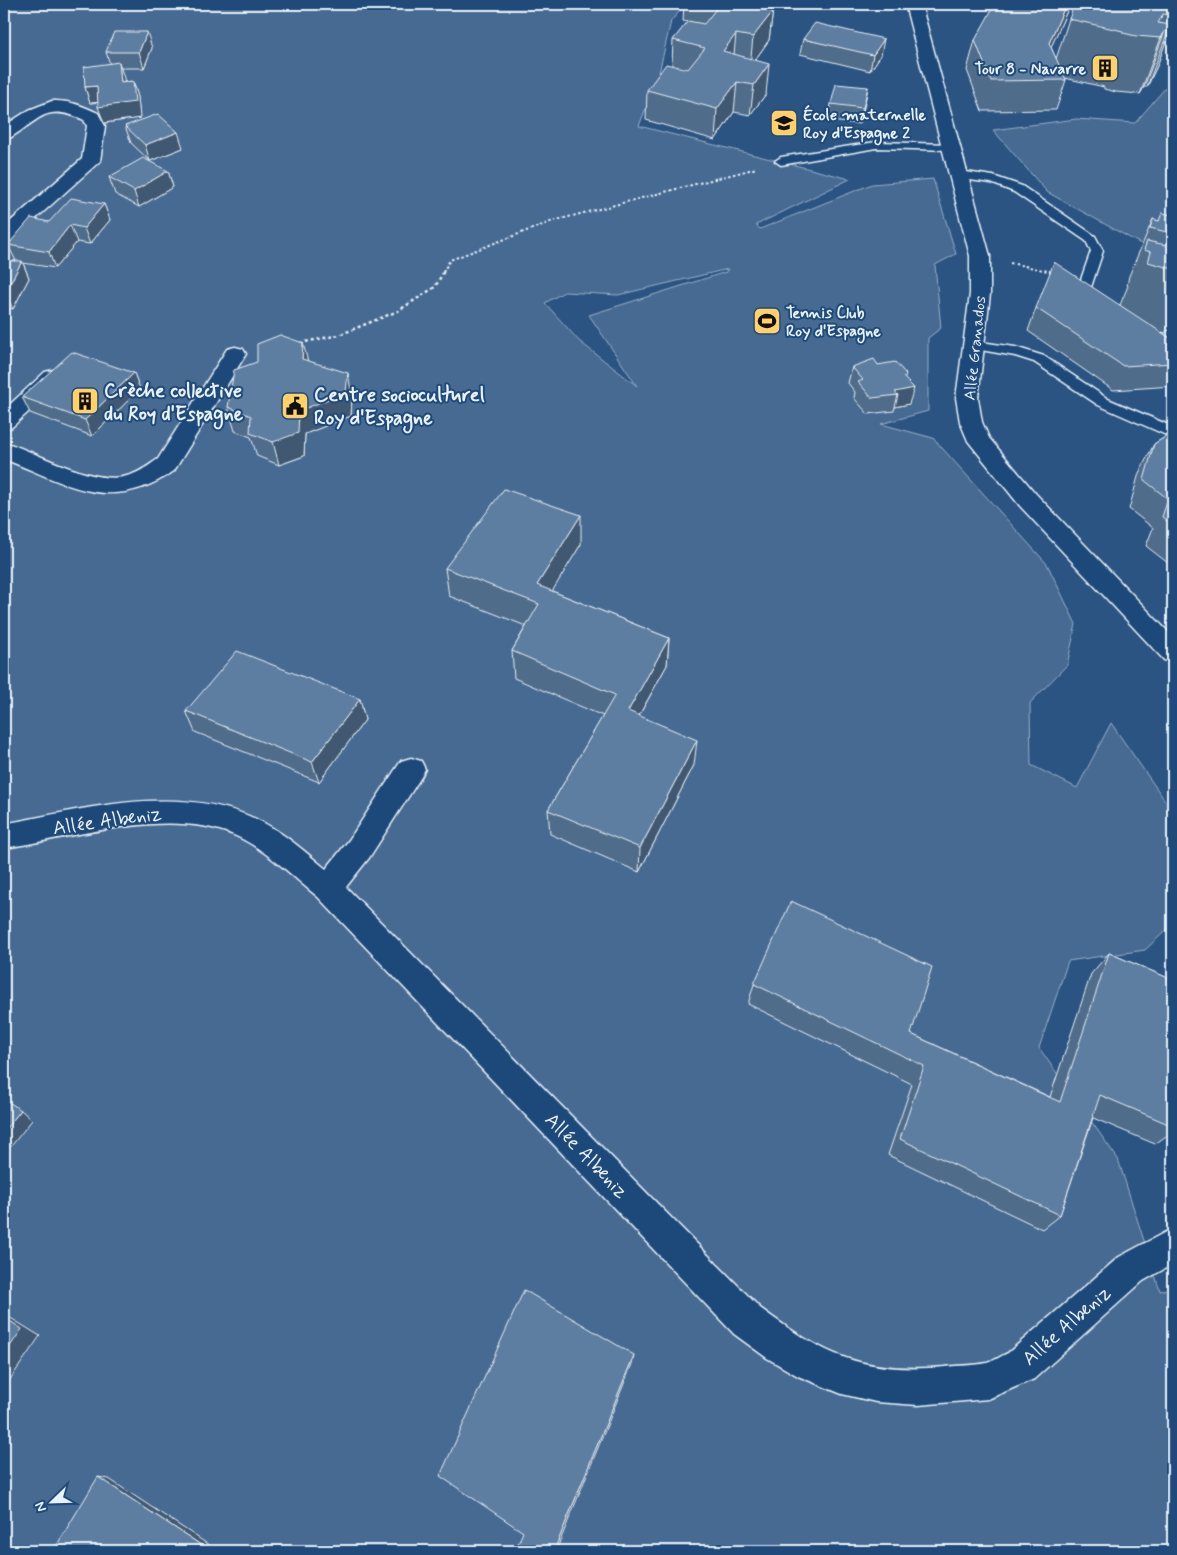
<svg xmlns="http://www.w3.org/2000/svg" width="1177" height="1555" viewBox="0 0 1177 1555" font-family="Mynerve,sans-serif">
  <style>
    .green { fill: #476b93; stroke: #98aec6; fill-rule: evenodd }
    .lines { fill: none; stroke-linecap: round; stroke-linejoin: round }
    .lane-casing { stroke: #e8f1f8; stroke-width: 3 }
    .street-casing { stroke: #e8f1f8; stroke-width: 3 }
    .path-far1 { stroke: #e8f1f8; stroke-width: 2; stroke-dasharray: 2.5 2.5; stroke-linecap: butt }
    .path { stroke: #e8f1f8; stroke-width: 2.5; stroke-dasharray: 3 3; stroke-linecap: butt }
    .lane { fill: #1f4a7a; fill-rule: evenodd }
    .street { fill: #1f4a7a; fill-rule: evenodd }
    .wall { fill: #506c8a; stroke: #e8f1f8 }
    .shaded-wall { fill: #415871; stroke: #e8f1f8 }
    .building { fill: #5d7da1; stroke: #e8f1f8 }
    .labels { text-anchor: middle; stroke-width: 4; stroke-linejoin: round; paint-order: stroke }
    .far-poi-label { font-size: 16px; font-weight: bold; fill: #e8f1f8; stroke: #1f4a7a; text-anchor: start }
    .far-street-label { font-size: 16px; fill: #e8f1f8; stroke: #1f4a7a }
    .poi-label { font-size: 20px; font-weight: bold; fill: #e8f1f8; stroke: #1f4a7a; text-anchor: start }
    .street-label { font-size: 20px; fill: #e8f1f8; stroke: #1f4a7a }
  </style>
  <rect width="100%" height="100%" fill="#2b5482"/>
  <filter id="ink" filterUnits="userSpaceOnUse"><feTurbulence type="fractalNoise" baseFrequency=".02" numOctaves="2"/><feDisplacementMap in="SourceGraphic" scale="10" xChannelSelector="R" yChannelSelector="G"/><feConvolveMatrix kernelMatrix="1 2 1 2 8 2 1 2 1" color-interpolation-filters="sRGB"/></filter>
  <g filter="url(#ink)">
    <path class="green" d="M4 4H686L671 21 658 77 639 126 850 179 756 225 760 229 872 184 933 179 956 254 935 265 941 328 928 338V411L881 424 933 438 1047 564 1076 624 1067 665 1030 703 1031 765 1077 788 1111 723 1173 812V924L1145 950 1068 961 1039 1048 1118 1159 1160 1291 1173 1287V1551H4ZM728 269 726 272 589 315 637 386 579 341 545 303 564 292 618 295Z
      M1173 79V250L1139 243 1047 192 993 130 1076 119 1135 123Z"/>
    <g class="lines">
      <g class="lane-casing">
        <path id="lane" d="M876 142 951 144 957 147 951 150 876 148 781 165 775 161 781 157Z
          M959 171 993 176 1022 186 1095 236 1103 251 1084 308H1074L1072 305 1091 251 1086 241 1014 192 991 183 955 178 953 175Z
          M974 341 1015 347 1044 356 1108 399 1173 427V438L1098 405 1034 362 1015 356 969 348 967 345 969 342Z"/>
      </g>
      <g class="street-casing">
        <path id="street" d="M905 4H921L990 256V294L978 398 982 422 989 438 1036 494 1173 637V663L1164 660 1020 506 968 441 960 422 956 398 970 294V256Z
          M52 101C69 100 83 106 98 113L105 126 100 161 11 241 4 243V227L82 159 87 126 84 120C46 103 42 118 10 138L4 139V126L29 110Z
          M235 347 243 349 246 354 174 471C110 515 68 484 4 459V442C37 452 94 486 127 476 139 473 148 466 158 459L227 349Z
          M53 370 61 372 64 377 61 382 12 427 4 430V410L45 372Z
          M411 758 421 761 425 769 421 777 369 858 346 887 760 1308C825 1356 863 1374 945 1367 958 1365 974 1366 987 1363 994 1361 1001 1356 1008 1353L1119 1257 1173 1228V1264L1143 1281 1034 1379 988 1399 918 1405 876 1402 842 1394 798 1376 767 1358 734 1334 318 897C292 876 267 850 236 836 170 806 72 838 4 848V824C86 809 178 782 258 820 283 832 304 851 326 869L349 840 401 761Z"/>
      </g>
      <path class="path-far1" d="M1010 263 1053 272
        M443 272 450 260 553 221 757 168"/>
      <path class="path" d="M1049 271 1053 272
        M300 343 339 335 398 311 435 287 444 271"/>
      <use href="#lane" class="lane"/>
      <use href="#street" class="street"/>
    </g>
    <path class="wall" d="M684 4H766L762 8 773 11 769 40 755 60 766 94 750 115 734 112 715 140 646 120 647 90 672 65 673 40 688 22 683 21Z
      M1078 4H1173L1171 9 1173 10V22L1157 66 1147 87H1144L1140 94 1116 92 1104 89V87L1065 78 1066 80 1056 110 982 111 967 70 975 40 1067 11 1051 47 1056 59 1069 19Z
      M803 39 881 55 870 71 800 54Z
      M152 48 144 68H120L124 82 133 81 138 97 140 118 104 123 98 102 90 103 85 87 110 64 106 52Z
      M868 87 860 124 828 121 831 104Z
      M125 126 183 148 150 161 131 143Z
      M168 171 173 187 139 207 115 194 109 177Z
      M104 204 110 220 90 244 77 242 55 268 23 263 29 278 13 309 4 308V261H16L8 245 49 222Z
      M1173 215V332L1167 330 1166 333 1162 332 1173 340V386L1113 390 1028 331 1036 308 1120 305 1128 286 1127 285 1129 276 1153 219 1159 221Z
      M308 361 352 397 351 416 305 434 304 456 279 465 257 456 251 437 235 431 228 407Z
      M878 365 905 379 909 404 895 407 894 411 868 414 854 398 855 392 848 383 852 367Z
      M134 373 140 389 92 436 30 413 22 397Z
      M1173 432V567L1146 546 1153 528 1129 509 1139 473 1154 444Z
      M581 544 552 591 669 638 667 665 639 716 694 765 639 872 550 834 548 810 603 716 514 678 512 651 526 626 449 596 445 568Z
      M360 699 365 720 319 782 195 732 186 711Z
      M1109 953 1173 980V1131L1155 1144 1093 1118 1060 1215 1042 1229 888 1155 912 1084 748 1004 754 984 911 1034 1050 1097 1091 974Z"/>
    <path class="shaded-wall" d="M744 4H766L740 34Z
      M1066 4H1069L1067 11 1040 72 1049 43Z
      M773 11 769 40 750 67 753 37Z
      M1173 20V22L1157 66 1147 87 1168 31Z
      M1165 31 1144 87 1140 94 1161 38Z
      M147 32 152 48 144 68 139 52Z
      M736 34 733 64 723 51Z
      M884 39 881 55 870 71 873 55Z
      M119 62 124 78 126 99 121 83Z
      M769 64 766 94 750 115 754 85Z
      M133 81 138 97 140 118 104 123 98 107Z
      M737 82 734 112 715 140 717 109Z
      M97 86 103 102 90 103 85 87Z
      M868 87 865 103 860 124 863 108Z
      M178 132 183 148 150 161 145 145Z
      M168 171 173 187 139 207 134 191Z
      M104 204 110 220 90 244 84 228Z
      M70 225 77 242 55 268 49 252Z
      M22 261 29 278 13 309 5 293Z
      M303 343 309 366 302 359Z
      M134 373 140 389 92 436 85 420Z
      M348 373 352 397 351 416 305 434 304 456 279 465 273 442 299 411Z
      M906 374 902 390 914 388 909 404 895 407 898 395H894L903 377Z
      M581 515V544L539 613 537 585Z
      M669 638 667 665 627 737 628 711Z
      M360 699 365 720 319 782 312 762Z
      M697 740 694 765 639 872 640 848Z
      M4 1051 7 1055 4 1059Z
      M21 1110 32 1120 4 1155V1131Z
      M4 1314 40 1336 4 1388Z
      M634 1355 632 1364 556 1551H554Z
      M98 1477 109 1479 218 1551H210Z"/>
    <path class="building" d="M720 4H744H743L773 11 753 37 736 34 723 51 769 64 754 85 737 82 717 109 647 90 666 64 688 69 705 48 673 40 688 21 704 24Z
      M995 4H1066L1049 43 1066 80 991 81 975 40Z
      M1084 4H1173L1171 9 1173 10V16L1163 14 1158 23 1171 25 1168 31H1165L1161 38 1136 36 1123 33V31L1069 19 1074 5 1083 7Z
      M815 23 884 39 873 55 803 39Z
      M114 32H147L139 52H106Z
      M119 62 121 83 133 81 135 102 98 107 97 86 85 87 84 67Z
      M836 84 868 87 863 108 831 104Z
      M158 114 178 132 145 145 125 126Z
      M143 158 168 171 134 191 109 177Z
      M71 198 104 204 84 228 70 225 49 252 8 245 31 218 49 222Z
      M1162 213 1173 215V269L1148 262 1151 252 1144 250 1147 241 1166 245 1171 233 1150 228 1153 219 1159 221Z
      M4 261H22L5 293H4Z
      M1054 262 1173 340V363L1123 366 1036 308Z
      M280 335 303 343 302 359 348 373 346 392 299 411 298 433 273 442 250 433 251 416 228 407 234 370 257 362V344Z
      M72 352 134 373 85 420 22 397Z
      M874 359 878 365 895 362 906 374 903 377 914 388 895 392 898 395 872 398 858 382 863 380 852 367Z
      M1173 432V526L1162 517 1168 499 1144 480 1154 444Z
      M504 489 581 515 537 585 669 638 628 711 697 740 640 848 548 810 615 695 512 651 539 604 445 568Z
      M237 651 360 699 312 762 186 711Z
      M791 901 932 967 911 1034 1060 1102 1109 953 1173 980V1126L1100 1095 1060 1215 900 1139 924 1066 754 984Z
      M4 1099 21 1110 4 1131Z
      M524 1290 634 1355 554 1551H515L523 1532 440 1476Z
      M4 1317 22 1329 4 1355Z
      M98 1477 210 1551H60L55 1548Z"/>
  </g>
  <defs>
    <g id="building-square" transform="scale(1.4375)"><rect x="-9" y="-9" width="18" height="18" rx="4" fill="#ffd166" stroke="#1f4a7a"/><path d="M-4-6H4V6H1V3H-1V6H-4ZM-2.5-4.3h1.7v1.8h-1.7ZM.8-4.3h1.7v1.8H.8ZM-2.5-1h1.7V.8h-1.7ZM.8-1h1.7V.8H.8Z" fill="#111"/></g>
    <g id="school-square" transform="scale(1.4375)"><rect x="-9" y="-9" width="18" height="18" rx="4" fill="#ffd166" stroke="#1f4a7a"/><path d="M0-5L7-2L0 1L-7-2ZM-4 1L0 2.5L4 1V4Q0 6-4 4Z" fill="#111"/></g>
    <g id="stadium-square" transform="scale(1.4375)"><rect x="-9" y="-9" width="18" height="18" rx="4" fill="#ffd166" stroke="#1f4a7a"/><path d="M0-5a6.5 5 0 1 0 0 10a6.5 5 0 1 0 0-10ZM-3.5-1.8h7v3.6h-7Z" fill="#111"/></g>
    <g id="civic-square" transform="scale(1.4375)"><rect x="-9" y="-9" width="18" height="18" rx="4" fill="#ffd166" stroke="#1f4a7a"/><path d="M-.6-6.5H3V-4.5H.6V-3L4-1V1h2V6H-6V1h2V-1L-.6-3ZM-1.2 2.5V6h2.4V2.5Z" fill="#111"/></g>
  </defs>
  <g fill-rule="evenodd">
    <use href="#building-square" x="1105" y="68"/>
    <use href="#school-square" x="784" y="123"/>
    <use href="#stadium-square" x="767" y="321"/>
    <use href="#building-square" x="85" y="401"/>
    <use href="#civic-square" x="295" y="406"/>
  </g>
  <g class="labels">
    <g class="far-poi-label">
      <text x="1086" y="74" text-anchor="end">Tour 8 - Navarre</text>
      <text x="803" y="120">École maternelle<tspan x="803" dy="18">Roy d'Espagne 2</tspan></text>
      <text x="786" y="318">Tennis Club<tspan x="786" dy="18">Roy d'Espagne</tspan></text>
    </g>
    <g class="far-street-label">
      <text transform="translate(974 348) rotate(-84)" y="6">Allée Granados</text>
    </g>
    <g class="poi-label">
      <text x="104" y="397">Crèche collective<tspan x="104" dy="23">du Roy d'Espagne</tspan></text>
      <text x="314" y="401">Centre socioculturel<tspan x="314" dy="23">Roy d'Espagne</tspan></text>
    </g>
    <g class="street-label">
      <text transform="translate(107 820) rotate(-8)" y="7">Allée Albeniz</text>
      <text transform="translate(587 1155) rotate(46)" y="7">Allée Albeniz</text>
      <text transform="translate(1066 1325) rotate(-41)" y="7">Allée Albeniz</text>
    </g>
  </g>
  <rect width="1177" height="1555" fill="none" stroke="#1f4a7a" stroke-width="20"/>
  <rect x="10" y="10" width="1157" height="1535" fill="none" stroke="#e8f1f8" stroke-width="2" filter="url(#ink)"/>
  <g transform="translate(52 1502) rotate(247)" stroke="#1f4a7a" stroke-width="4" paint-order="stroke">
  <path d="M0-4L9 19L0 12L-9 19Z" fill="#e8f1f8"/>
  <text y="-8" font-size="14" font-weight="bold" text-anchor="middle" fill="#e8f1f8">N</text>
  </g>
</svg>
